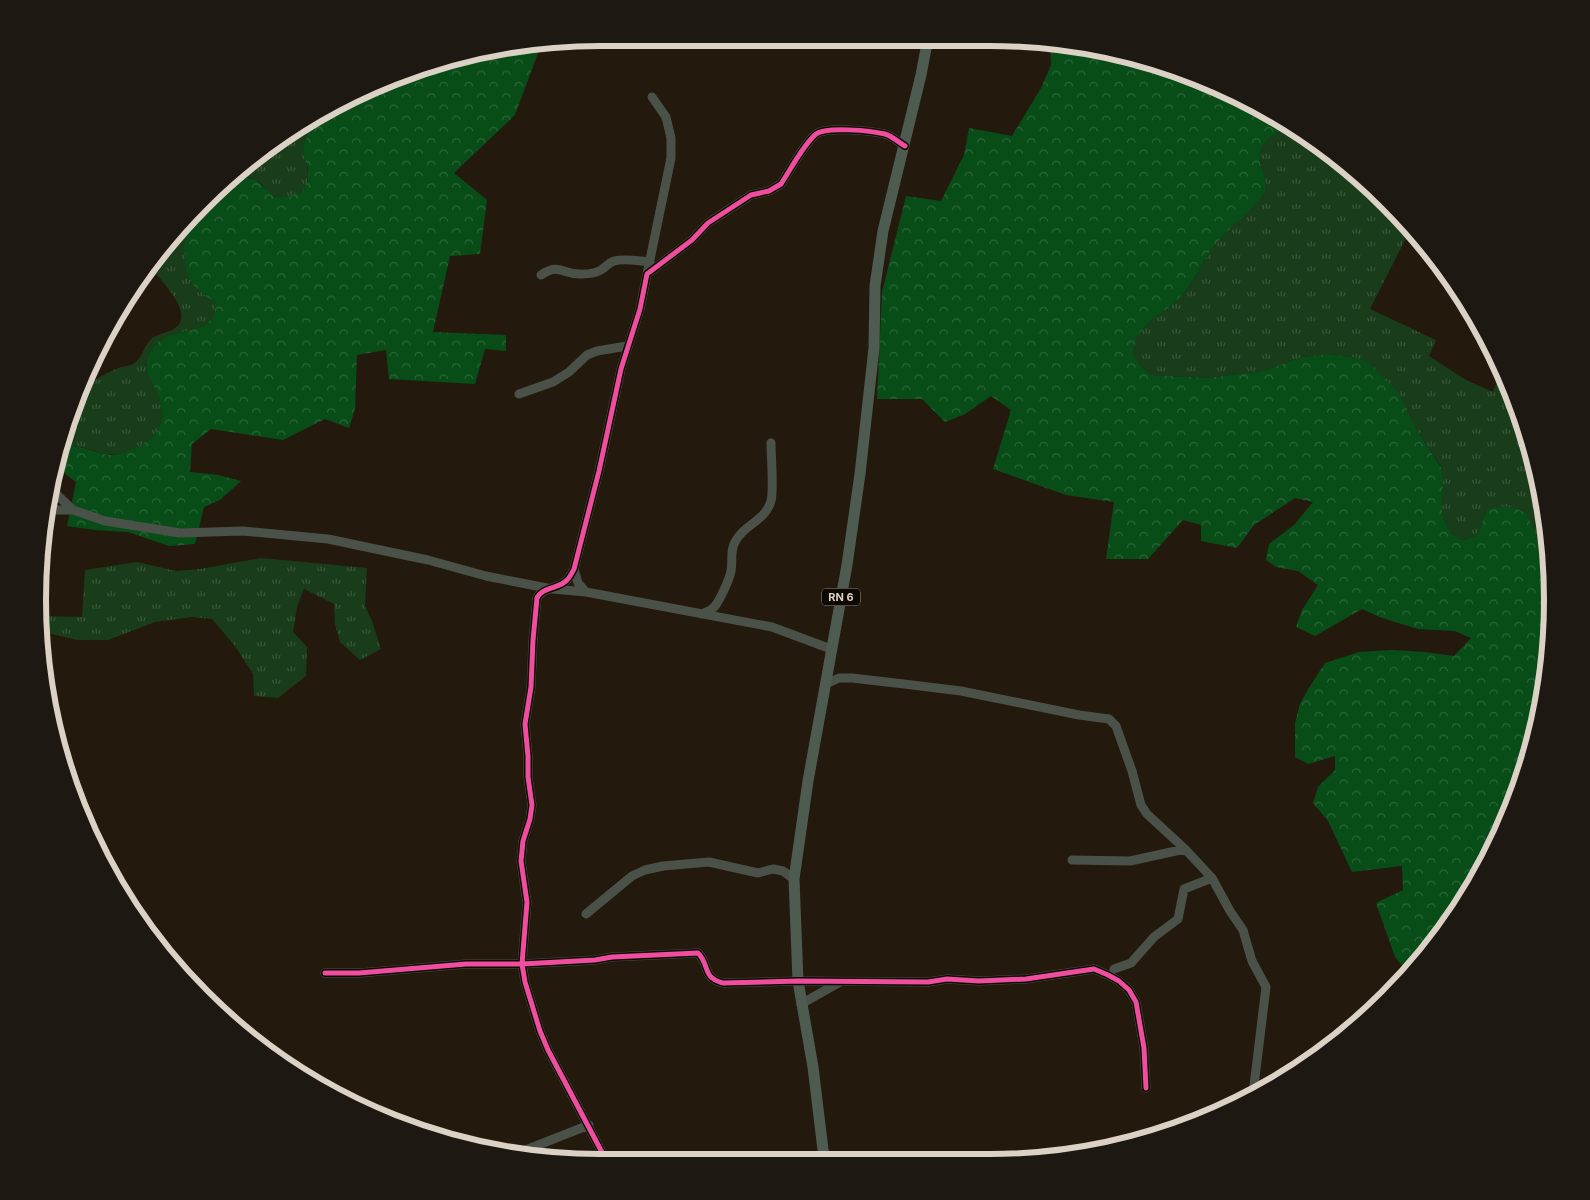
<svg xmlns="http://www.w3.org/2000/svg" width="1590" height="1200" viewBox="0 0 1590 1200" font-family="Inter,sans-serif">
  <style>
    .grass { fill: url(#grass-tufts) }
    .forest { fill: url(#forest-crowns) }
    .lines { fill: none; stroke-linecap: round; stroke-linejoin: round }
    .minor { stroke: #4a5149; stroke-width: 9 }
    .major { stroke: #4e5b51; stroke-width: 11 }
    .cycleway-casing { stroke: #0e0802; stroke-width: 8 }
    .cycleway { stroke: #ef4d9e; stroke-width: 5 }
    .labels { text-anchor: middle; stroke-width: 4; stroke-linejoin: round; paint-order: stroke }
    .shield { fill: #0e0802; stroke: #9e958a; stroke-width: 1 }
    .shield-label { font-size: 11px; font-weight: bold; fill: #dbd1c4 }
    .rim { fill: none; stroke: #dbd1c4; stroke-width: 6 }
  </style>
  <defs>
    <pattern id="grass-tufts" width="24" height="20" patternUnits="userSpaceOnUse" patternTransform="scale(1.25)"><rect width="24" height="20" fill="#193c1b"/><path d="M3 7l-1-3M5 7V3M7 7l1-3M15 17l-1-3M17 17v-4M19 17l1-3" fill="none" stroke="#3a573a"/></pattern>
    <pattern id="forest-crowns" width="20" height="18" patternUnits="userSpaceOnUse" patternTransform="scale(1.25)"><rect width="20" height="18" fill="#084d18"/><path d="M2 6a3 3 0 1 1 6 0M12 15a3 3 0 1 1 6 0" fill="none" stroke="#2b6638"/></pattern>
  </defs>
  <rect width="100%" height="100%" fill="#231a0d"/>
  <path class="grass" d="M362 95C355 107 347 111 333 113L303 154C309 169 313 187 295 195 290 197 282 199 276 197 268 194 263 183 255 179 248 176 239 178 232 180L319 113Z
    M1298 129 1388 202 1422 245 1407 236 1370 309 1436 340 1429 356 1466 380 1493 392 1502 370 1510 384 1542 490 1550 574C1541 564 1538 551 1537 538L1487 510 1477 536 1464 540 1452 534 1445 522 1442 509 1443 482 1442 468 1417 430 1399 393 1357 358 1330 354 1302 357 1263 371 1207 378 1151 375 1141 366 1133 354C1138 319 1162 318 1182 295 1194 281 1201 265 1211 250 1224 233 1241 219 1256 204 1259 201 1264 195 1265 191 1269 174 1252 161 1264 143 1267 139 1273 134 1279 132 1284 130 1292 130 1298 129Z
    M211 195 189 222 195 287 216 304 213 318C209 321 205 325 201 327 185 333 163 333 153 348 138 368 154 379 159 398 169 431 150 443 122 453 100 460 87 441 63 448L82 390C90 382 111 370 122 367 125 366 130 366 133 364 143 358 143 347 151 339 155 335 166 333 172 330 196 318 168 289 158 276 151 272 148 273 141 277L202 202Z
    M113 321 102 350 93 359 96 351Z
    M261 558 367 568 365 606 372 621 381 649 360 660 340 642 335 624 334 604 304 589 297 607 293 632 307 647 306 676 278 698 254 696 253 674 235 646 212 619 192 617 155 622 108 640H77L39 631 40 616 82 617 85 570 137 562 176 571 200 569Z"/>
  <path class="forest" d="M837 38H884C865 45 856 45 837 38Z
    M1050 42 1136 57 1239 95 1298 129C1292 130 1284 130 1279 132 1273 134 1267 139 1264 144 1252 161 1269 174 1265 191 1264 195 1259 201 1256 204 1241 219 1224 233 1211 250 1201 265 1194 281 1182 295 1162 318 1138 319 1133 354L1141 366 1151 375 1207 378 1263 371 1302 357 1330 354 1357 358 1369 364 1399 393 1417 430 1442 469 1443 482 1442 509 1445 522 1452 534 1464 540 1477 536 1487 510C1505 504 1511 506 1527 514L1537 538 1539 552 1546 569 1550 574 1552 600 1542 709 1510 815 1458 912 1408 973 1395 957 1376 903 1403 890 1402 866 1352 872 1328 821 1313 803 1318 787 1335 770V756L1308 764 1295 757V723L1300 704 1307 691 1325 663 1359 652 1392 650 1425 652 1454 656 1471 638 1455 631 1418 629 1382 618 1362 609 1315 636 1296 627 1302 610 1318 585 1298 571 1276 567 1266 560 1269 544 1294 525 1313 502 1295 498 1254 525 1237 548 1201 541V525L1183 520 1148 559H1106L1114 502 1066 495 993 469 1011 410 991 396 965 414 945 422 922 399H877L882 292 906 196 941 201 964 155 969 128 1012 136 1041 88 1051 65Z
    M541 45 515 115 454 173 487 200 480 254 450 256 433 332 506 335V351L485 349 475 384 389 379 386 350 357 355 355 409 349 428 325 419 283 440 211 429 192 444 190 472 218 475 241 481 220 500 204 507 195 544 169 546 128 532 95 530 67 526 76 482 64 473 63 448C87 441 100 461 122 453 150 443 169 431 159 398 153 379 138 368 153 348 163 333 185 333 201 327 205 325 209 321 213 318L216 304 195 287 188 276 184 248 189 222 211 195 232 180 241 177 255 179 275 197H289L301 192 308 181V168L303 154 305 142 311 129 333 113 346 111 357 104 362 95 454 57Z"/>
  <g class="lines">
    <path class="minor" d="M647 274 671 158V138L666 117 652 97
      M541 275C560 262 562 275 582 274 587 274 596 273 601 270 606 267 608 263 614 261 625 258 638 261 650 262
      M519 394 553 382 569 372 587 355 597 351 627 346
      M49 487 73 510
      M47 510H73L105 521 180 533 243 531 328 539 428 560 486 576 552 589 586 592 772 627 831 649
      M574 569 578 583 586 592
      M702 614C707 612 712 610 715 606 720 600 730 578 731 571 733 561 730 554 734 544 742 525 765 522 771 501 774 489 771 458 771 443
      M826 684 839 678H852L904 684 961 691 1079 715 1109 719 1116 726 1132 771 1141 805 1147 814 1185 849 1130 861 1072 860
      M1212 878 1230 911 1243 930 1252 961 1266 987 1253 1094
      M586 914 632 876 645 870 663 866 709 862 758 873 773 869 783 871 794 879
      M1114 969 1131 963 1154 937 1178 919 1184 889 1212 878 1185 849
      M325 973H359L466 964H522L595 960 612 957 698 953C710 965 702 978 723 983L798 981 928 982 947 979 979 981 1026 979 1094 969 1108 975 1119 981 1129 990 1136 1002 1144 1048 1146 1088
      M801 1004 840 982
      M516 1155 523 1151 589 1125
      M605 1158 548 1050 540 1031 525 982 522 964 527 902 521 861 523 841 530 819 532 805 528 777V756L525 724 531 687 533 640 537 598C542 587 559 589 567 580 570 577 572 573 574 569L599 471 621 369 640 309 647 274 692 240 708 223 751 195 769 191 781 184C791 169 803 145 816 134 826 126 872 131 885 134 892 136 898 142 905 146"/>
    <path class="major" d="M824 1158 813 1067 798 981 794 879 808 781 847 565 860 474 874 348 875 286 883 231 921 75 928 38"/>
    <g class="cycleway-casing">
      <path id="cycleway" d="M325 973H359L466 964H522L595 960 612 957 698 953C710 965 702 978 723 983L798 981 928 982 947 979 979 981 1026 979 1094 969 1108 975 1119 981 1129 990 1136 1002 1144 1048 1146 1088
        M605 1158 548 1050 540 1031 525 982 522 964 527 902 521 861 523 841 530 819 532 805 528 777V756L525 724 531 687 533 640 537 598C542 587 559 589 567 580 570 577 572 573 574 569L599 471 621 369 640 309 647 274 692 240 708 223 751 195 769 191 781 184C791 169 803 145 816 134 826 126 872 131 885 134 892 136 898 142 905 146"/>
    </g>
    <use href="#cycleway" class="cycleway"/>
  </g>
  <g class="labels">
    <rect class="shield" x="822" y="588.5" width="38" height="17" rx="4"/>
    <g class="shield-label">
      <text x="841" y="601">RN 6</text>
    </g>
  </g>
  <path d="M0 0H1590V1200H0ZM600 46H990A554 554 0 0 1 1544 600V600A554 554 0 0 1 990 1154H600A554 554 0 0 1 46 600V600A554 554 0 0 1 600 46Z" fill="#1e1812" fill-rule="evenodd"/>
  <path class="rim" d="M600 46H990A554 554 0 0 1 1544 600V600A554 554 0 0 1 990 1154H600A554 554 0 0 1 46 600V600A554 554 0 0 1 600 46Z"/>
</svg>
